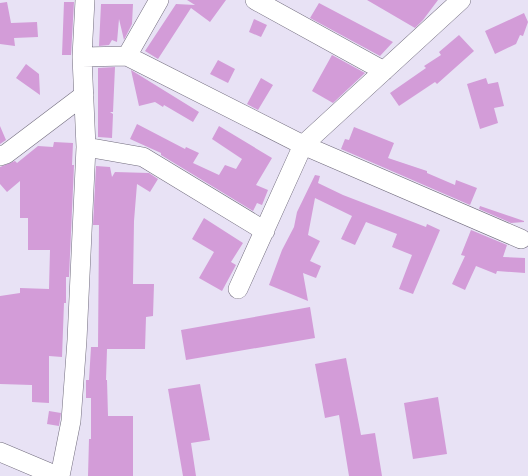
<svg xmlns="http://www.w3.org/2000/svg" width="528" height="476" viewBox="0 0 528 476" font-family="Lato,sans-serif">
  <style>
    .building { fill: #d39cd8 }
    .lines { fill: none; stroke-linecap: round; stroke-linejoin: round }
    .street-casing { stroke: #726d7e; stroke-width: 20 }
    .street { stroke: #fff; stroke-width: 19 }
  </style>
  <rect width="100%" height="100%" fill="#e8e2f5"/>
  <path class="building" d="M187 0H226L210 22 191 8 158 59 145 51 176 4 195 5Z
    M367 0H438L423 20 415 28Z
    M7 2 11 23 37 22 38 37 14 38 15 46 0 44V3Z
    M64 2H74L71 55H62Z
    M319 3 393 42 380 56 310 18Z
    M101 4H133L132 24 124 40 119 19 117 42 112 40 109 45 99 46Z
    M524 13 528 22 523 36 520 35 516 44 495 54 485 31Z
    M254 19 267 25 261 37 249 32Z
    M459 35 474 51 437 84 435 82 399 106 390 93 426 68 424 66 441 55 439 52Z
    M332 55 365 73 333 103 312 91Z
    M218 60 235 69 228 83 210 74Z
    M26 64 39 74 40 95 16 78Z
    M115 67 113 112H110L113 114 112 138 98 137V68Z
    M131 70 199 112 193 122 164 105 163 107 155 102 139 106Z
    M261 78 273 85 258 110 247 104Z
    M486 78 488 84 498 82 504 106 494 108 498 123 480 129 467 84Z
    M137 124 185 149 186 147 199 153 193 163 219 175 225 165 236 169 242 159 212 139 219 126 272 158 256 185 268 190 262 205 257 203 253 211 161 155V153L130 139Z
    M0 126 6 140 0 144Z
    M354 127 394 143 388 158 427 171V173L455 185 456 180 477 188 470 205 341 149 345 139 349 140Z
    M54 142 73 143 72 165H74L69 277H66V303H64L62 357 49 356V403L32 402V385L0 384V296L20 293V288L49 289 50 250H28V218H20V181L7 192 0 184V167L15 161 17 163 38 146 53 147Z
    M96 166 110 167 112 177 115 172 149 173 158 179 150 192 137 184 134 221 133 284H154L153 316 146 317 145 349H107L106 380H107L108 416H133V476H88L89 439H91V398H86V380H89L91 347H98L99 225H93Z
    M315 175 320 176 318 183 343 195 426 227 427 224 440 230 413 294 399 289 412 255 392 247 397 234 366 222 355 245 341 239 352 216 315 198 308 235 320 241 310 261 321 266 316 278 303 273 308 301 269 285 282 250 294 227 297 212Z
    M480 206 524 221V222L511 223 479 209Z
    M204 218 243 243 231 262 236 265 222 291 199 278 214 252 192 239Z
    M471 230 507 245 503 257 525 258V273L497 271 496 274 476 266 465 290 452 284 465 256 461 255Z
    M310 307 315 338 186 360 181 330Z
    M346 358 361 435 375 433 382 476H349L339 415 325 418 315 364Z
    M200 384 210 440 191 443 196 476H183L168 389Z
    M438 397 447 454 413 459 404 403Z
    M49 411 61 413 59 426 47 424Z"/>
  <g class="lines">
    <g class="street-casing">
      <path id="street" d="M255 0 384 71
        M127 56 159 0
        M82 57 127 56 303 145 521 239
        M86 147 143 157 265 231
        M0 156 6 154 84 95
        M238 289 303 145 461 0
        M0 452 57 476
        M60 476 71 421 77 340 86 147 82 57 85 0"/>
    </g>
    <use href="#street" class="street"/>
  </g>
</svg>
